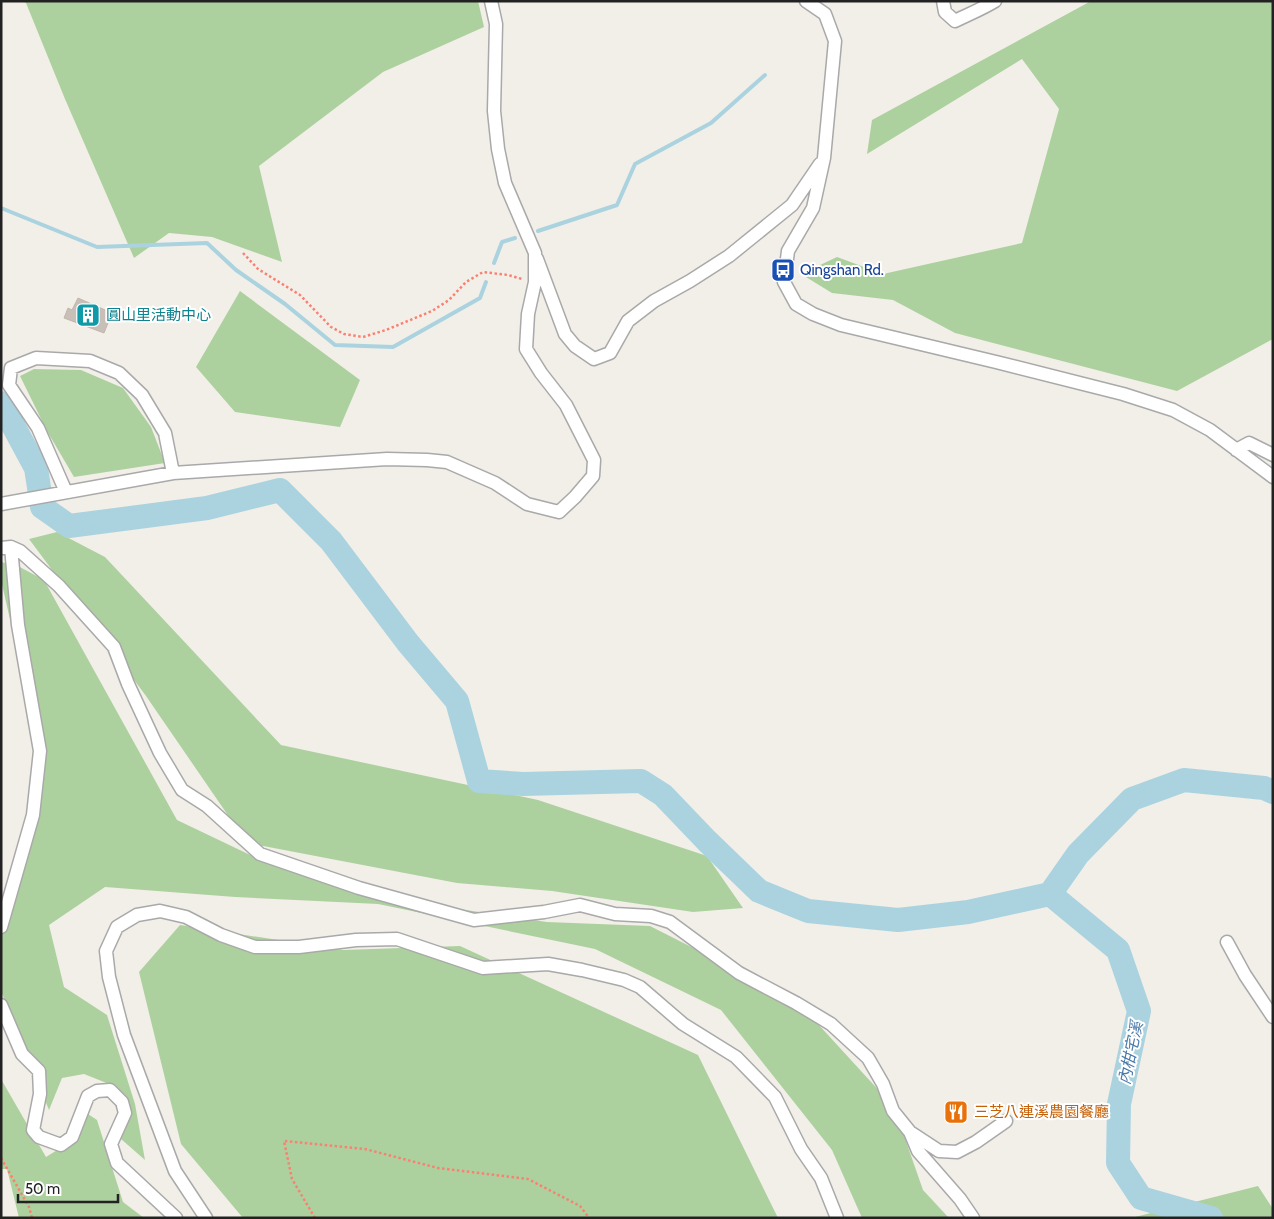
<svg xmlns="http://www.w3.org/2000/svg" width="1274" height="1219" viewBox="0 0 1274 1219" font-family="Cabin,'Noto Sans TC',sans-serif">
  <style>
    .forest { fill: #add19e }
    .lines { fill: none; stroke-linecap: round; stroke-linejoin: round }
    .stream { stroke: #aad3df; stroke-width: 4 }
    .river { stroke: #aad3df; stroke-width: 24 }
    .building { fill: #c7bfb8; stroke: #c4b6ab }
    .minor-casing { stroke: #a9a9a9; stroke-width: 15 }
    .path { stroke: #fa8072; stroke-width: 2.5; stroke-dasharray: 2.5 2.5; stroke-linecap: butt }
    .minor { stroke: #fff; stroke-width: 12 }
    .labels { text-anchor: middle; stroke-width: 4; stroke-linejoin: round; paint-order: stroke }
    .transit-label { font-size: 15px; fill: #164399; stroke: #fff; text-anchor: start }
    .culture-label { font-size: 15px; fill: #0d838f; stroke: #fff; text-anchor: start }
    .food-label { font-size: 15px; fill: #c56008; stroke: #fff; text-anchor: start }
    .water-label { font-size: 16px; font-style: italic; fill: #4a7aab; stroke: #fff }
  </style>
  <rect width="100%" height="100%" fill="#f2efe9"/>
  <path class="forest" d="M22 1H478L484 27 383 72 259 166 282 262 212 237 169 233 134 258 65 99 26 3Z
    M1091 1H1273V339L1177 391 955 333 893 300 832 293 801 274 837 257 883 274 1022 243 1059 109 1022 59 867 154 872 120Z
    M240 291 360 380 340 427 235 412 196 367Z
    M34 369 81 370 123 388 151 427 165 463 74 477 47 431 20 376Z
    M57 532 105 557 281 745 538 800 707 856 743 908 693 912 552 891 457 883 247 843 146 696 29 539Z
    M1 562 18 566 44 580 177 820 263 861 363 895 547 922 650 926 796 1000 894 1107 923 1190 949 1218H862L832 1150 721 1010 595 949 378 904 235 897 105 887 49 925 64 987 107 1015 135 1104 145 1160 121 1139 114 1086 84 1074 62 1078 49 1110 1 991V937L28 842 39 733 28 698 1 580Z
    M180 925 343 950 460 946 698 1055 778 1218H243L181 1144 139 972Z
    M1 1079 46 1157 67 1144 82 1110 97 1120 123 1202 144 1218H19L7 1169H1Z
    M1258 1186 1273 1209V1218H1131Z"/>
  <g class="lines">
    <path class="stream" d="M1 208 97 247 207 243 236 270 285 304 335 345 393 347 480 298 486 282
      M538 231 617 205 635 164 711 123 765 75
      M494 263 502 242 515 238"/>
    <path class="river" d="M1 403 36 468 42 507 69 526 207 508 280 490 331 541 408 643 457 701 479 781 523 784 641 781 663 795 707 841 759 891 808 911 898 920 968 912 1050 894 1078 854 1132 799 1184 780 1264 788 1273 792
      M1050 894 1118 950 1139 1011 1119 1104 1118 1163 1141 1198 1211 1218"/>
  </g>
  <path class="building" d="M78 298 112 313 104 333 64 318 68 308 72 310Z"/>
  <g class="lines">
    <g class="minor-casing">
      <path id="minor" d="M806 1 825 14 835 41 824 158 813 208 788 251 784 282 796 304 813 314 841 325 996 362 1123 394 1173 410 1210 430 1273 477
        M943 1 945 12 955 21C969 14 982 9 995 1
        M537 259 565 334 575 346 594 359 610 353 628 321 654 301 690 281 729 256 792 205 820 164
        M1236 450 1249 443 1273 455
        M66 492 38 428 9 385 11 368 36 358 90 361 119 373 142 395 165 433 173 473
        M1 504 173 473 387 459 427 460 447 462 495 483 527 504 559 512 575 497 593 476 594 460 566 405 541 373 526 349 528 314 535 282V253L505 183 498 149 494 111 496 24 491 1
        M1 548 11 547 20 551 59 586 114 647 128 684 160 753 182 790 207 806 260 854 359 888 474 920 544 912 580 905 615 914 651 916 670 922 739 973 796 1003 831 1024 868 1058 883 1084 893 1111 910 1132 918 1151 960 1199 973 1218
        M1 927 33 815 40 751 18 625 11 547
        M1227 942 1245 975 1273 1017
        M1 1005 22 1054 39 1071 40 1094 33 1130 39 1137 61 1145 72 1137 88 1096 97 1091 110 1090 122 1102 125 1113 111 1144 117 1163 176 1218
        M910 1132 939 1151 957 1152 976 1142 1006 1121
        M206 1218 175 1171 124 1035 109 977 106 951 117 927 137 915 160 911 186 917 221 935 255 947H299L356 940 397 939 483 968 548 964 582 970 624 980 640 987 683 1024 736 1057 775 1097 801 1149 821 1178 837 1218"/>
    </g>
    <path class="path" d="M243 253 258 269 300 295 331 327 344 334 363 337 386 330 432 311 449 300 466 282 483 272 508 275 522 279
      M1 1158 29 1207 32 1218
      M315 1218 292 1179 284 1141 365 1149 438 1168 528 1179 580 1206 589 1218"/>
    <use href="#minor" class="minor"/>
  </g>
  <defs>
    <g id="bus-square" transform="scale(1.25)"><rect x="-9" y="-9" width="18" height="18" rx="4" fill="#1a4fb4" stroke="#fff"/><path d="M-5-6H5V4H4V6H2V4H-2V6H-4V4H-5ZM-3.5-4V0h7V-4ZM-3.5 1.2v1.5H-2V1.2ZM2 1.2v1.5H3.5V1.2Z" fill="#fff"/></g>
    <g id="building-square" transform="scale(1.25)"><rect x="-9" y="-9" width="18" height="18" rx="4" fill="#0f9aa8" stroke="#fff"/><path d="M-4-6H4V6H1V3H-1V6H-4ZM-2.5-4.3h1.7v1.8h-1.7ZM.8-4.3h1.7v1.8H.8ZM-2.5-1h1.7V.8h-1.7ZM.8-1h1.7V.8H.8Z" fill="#fff"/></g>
    <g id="restaurant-square" transform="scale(1.25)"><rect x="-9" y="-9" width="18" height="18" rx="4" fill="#e8710a" stroke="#fff"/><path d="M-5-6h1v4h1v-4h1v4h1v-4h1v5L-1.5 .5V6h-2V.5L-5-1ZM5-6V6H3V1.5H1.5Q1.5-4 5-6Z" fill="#fff"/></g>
  </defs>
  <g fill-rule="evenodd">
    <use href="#bus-square" x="783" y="270"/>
    <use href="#building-square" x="88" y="315"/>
    <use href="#restaurant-square" x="956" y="1112"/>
  </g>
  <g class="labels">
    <g class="transit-label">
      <text x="800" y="275">Qingshan Rd.</text>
    </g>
    <g class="culture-label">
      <text x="106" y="320">圓山里活動中心</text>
    </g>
    <g class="food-label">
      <text x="974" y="1117">三芝八連溪農園餐廳</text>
    </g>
    <g class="water-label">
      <text transform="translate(1130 1053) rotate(-78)" y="6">內柑宅溪</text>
    </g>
  </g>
  <rect width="1274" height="1219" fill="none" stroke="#222222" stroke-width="5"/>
  <path d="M18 1194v8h100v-8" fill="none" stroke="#222222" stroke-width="2.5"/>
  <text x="25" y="1194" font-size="15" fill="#222222" stroke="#ffffff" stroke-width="4" paint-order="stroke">50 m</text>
</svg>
